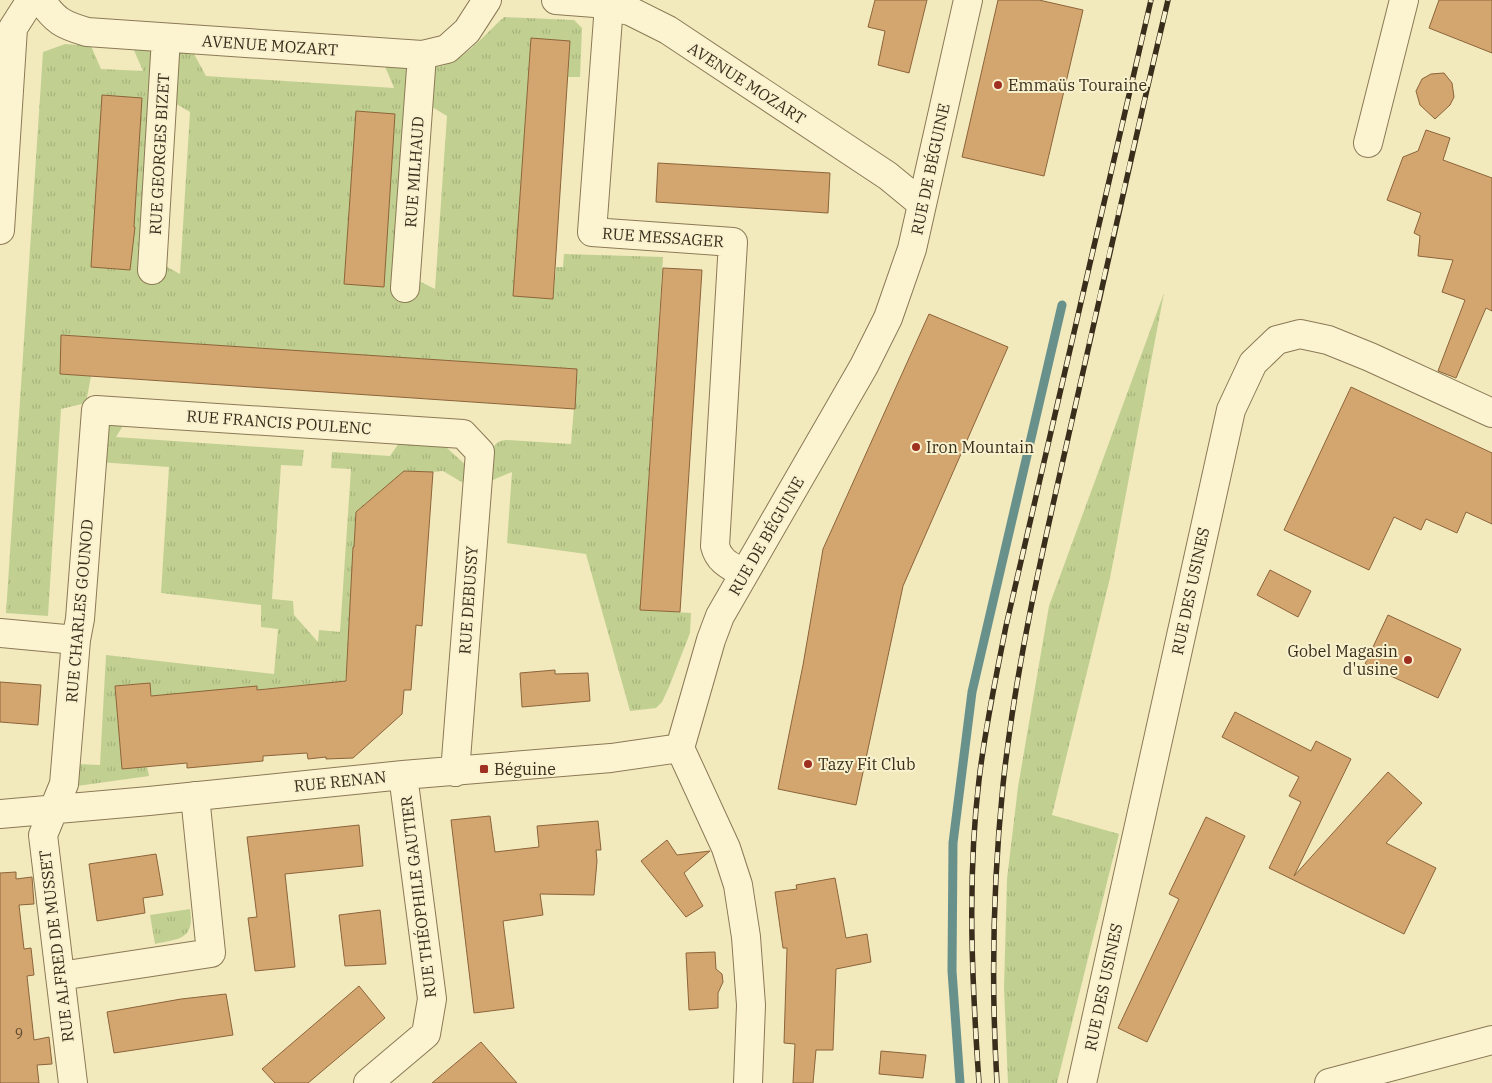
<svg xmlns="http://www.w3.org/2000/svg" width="1492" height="1083" viewBox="0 0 1492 1083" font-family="'IBM Plex Serif',serif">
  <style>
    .grass { fill: url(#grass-tufts) }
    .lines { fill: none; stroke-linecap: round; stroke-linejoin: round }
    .stream { stroke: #68918c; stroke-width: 9 }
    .building { fill: #d3a670; stroke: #8c6439 }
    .minor-casing { stroke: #8b7955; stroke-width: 30 }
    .minor { stroke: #fcf4d1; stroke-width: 28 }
    .rail-casing { stroke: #392d1b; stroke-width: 5.5 }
    .rail { stroke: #f8f1ce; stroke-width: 4; stroke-dasharray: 11; stroke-linecap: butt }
    .poi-dot { fill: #9f2f20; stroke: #f8f1ce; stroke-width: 2 }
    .labels { text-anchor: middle; stroke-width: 4; stroke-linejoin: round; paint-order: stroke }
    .number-label { font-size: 14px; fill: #604b30 }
    .street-label { font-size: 16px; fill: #392d1b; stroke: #f8f1ce }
    .poi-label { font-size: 16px; fill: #392d1b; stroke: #f8f1ce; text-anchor: start }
  </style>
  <defs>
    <pattern id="grass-tufts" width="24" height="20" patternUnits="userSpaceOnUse" patternTransform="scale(1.25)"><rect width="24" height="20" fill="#c1d091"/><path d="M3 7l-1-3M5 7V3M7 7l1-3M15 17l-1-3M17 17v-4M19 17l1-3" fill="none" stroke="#a7b37c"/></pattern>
  </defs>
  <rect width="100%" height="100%" fill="#f2e9bd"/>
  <path class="grass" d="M504 17 574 20 582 28 580 77H568L570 41 531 39 513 296 553 299 556 267H563L564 254 663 257 640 610 691 613 690 633 669 687 662 702 656 708 630 711 586 554 507 543 512 472 488 482C489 468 486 441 506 440L571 444 577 369 62 335 60 374 91 376 86 403 61 409 48 616 6 613 43 52 65 44 91 46 101 69 143 71 133 48 151 49 156 55 160 263 180 274 190 112 171 101 176 56 182 52H193L206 76 394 88 384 64 404 65 411 75 413 278 435 289 447 116 424 102 432 67C457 69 486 33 504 17Z
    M1164 293 1110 578 1052 815 1119 834 1057 1083H1008L1004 988 1007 879 1018 787 1049 606Z
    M115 418 127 419 116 437 304 450 302 466 281 465 272 599 293 601 294 615 318 642 319 630 340 632 351 469 331 468 332 452 390 456 404 436 436 438 469 468 465 484 443 471 433 472 404 471 356 512 354 547H353L348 651 343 709 319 684 152 699 150 683 115 686 122 768 147 766 149 776 77 786 78 764 100 765 106 655 274 674 278 629 261 627V605L161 593 169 467 98 462 100 431Z
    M190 909C195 940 179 939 155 944L150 915Z"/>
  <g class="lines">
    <path class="stream" d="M960 1083 952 971 953 843 972 692 1062 305"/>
  </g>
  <path class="building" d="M875 0H927L909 73 878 65 885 31 868 27Z
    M998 0H1039L1083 10 1044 176 962 157Z
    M1439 0H1492V53L1429 28Z
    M531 38 570 41 553 299 513 296Z
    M1444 73 1452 83 1454 97 1450 105 1435 119 1420 105 1416 91 1422 79 1431 74Z
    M102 95 142 98 134 227H135L130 270 91 267Z
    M356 111 395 114 384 287 344 284Z
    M1426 130 1450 138 1443 160 1492 178V311L1486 308 1456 378 1438 371 1465 300 1442 292 1453 260 1418 256 1420 236 1414 233 1421 213 1387 200 1403 157 1418 151Z
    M658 163 830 173 828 213 656 202Z
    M663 268 702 270 680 612 640 610Z
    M929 314 1008 347 903 586 856 805 778 789 803 665 823 549Z
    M61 335 577 369 575 409 60 374Z
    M1351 387 1492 453V524L1466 512 1457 533 1426 519 1421 530 1394 517 1369 570 1284 530Z
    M404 471 433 472 422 626 416 625 411 690H404L402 714 353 758 326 759V757L308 759 307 753 263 756V761L187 768V763L122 769 115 686 150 683 151 696 257 686V690L346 681 353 547H354L356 512Z
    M1270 570 1311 591 1298 617 1257 595Z
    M1388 615 1461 649 1438 698 1365 664Z
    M555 670V674L588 673 590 701 522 707 520 673Z
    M0 682 41 685 38 725 0 722Z
    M1235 712 1311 751 1316 741 1351 759 1294 876 1388 772 1422 803 1386 843 1436 868 1404 934 1269 868 1301 802 1289 796 1299 777 1222 737Z
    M490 816 495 852 539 847 537 826 598 821 601 850H596L597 861 594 895 540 894 543 915 503 921 514 1008 474 1013 451 820Z
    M1206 817 1245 836 1147 1042 1118 1028 1179 899 1169 894Z
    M359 825 363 866 285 874 295 967 255 971 248 918 257 917 247 837Z
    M667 840 677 855 710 851 684 873 703 906 686 917 641 861Z
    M156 854 163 895 143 898 145 913 97 921 89 864Z
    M16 872V879L32 877 34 904 19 905 24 949 31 948 34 975 27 976 34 1040 49 1037 52 1064 37 1065 39 1083H0V873Z
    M835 878 846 938 867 934 871 962 836 969 833 1050H816L813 1083H793L795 1044 784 1043 787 948H783L775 892 797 889 796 885Z
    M380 910 386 964 345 966 339 915Z
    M715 952 716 969 722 974 723 982 718 993V1008L689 1010 686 953Z
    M359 986 385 1018 308 1083H275L262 1069Z
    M226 994 233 1035 114 1053 107 1012 181 999Z
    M481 1042 517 1083H432Z
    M881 1051 926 1055 923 1078 879 1074Z"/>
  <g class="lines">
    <g class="minor-casing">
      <path id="minor" d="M41 0C55 21 63 25 87 32L422 55 447 49 467 31 487 0
        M556 0 595 3 630 11 668 30 888 176 922 204
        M609 5 592 232 733 242 715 546C719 562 731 566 744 574
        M1368 143 1404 0
        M0 230 13 28 31 0
        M152 270 166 38
        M405 288 422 55
        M0 633 76 640
        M0 814 149 801 403 775 611 758 680 748
        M60 976 211 953 195 796
        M73 1083 43 835 64 784 76 640 80 619 96 410 463 434 480 452 455 772
        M368 1083 426 1034 432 999 403 775
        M748 1083 751 1005 746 937 738 885 726 848 680 748 711 640 720 616 864 366 888 318 912 249 968 0
        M1082 1083 1231 410 1253 363 1277 340 1300 334 1328 340 1370 357 1492 413
        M1329 1083 1492 1040"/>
    </g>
    <use href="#minor" class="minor"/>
    <g class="rail-casing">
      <path id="rail" d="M979 1083C972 982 967 880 979 780 985 728 996 677 1006 626L1151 0
        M997 1083C991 984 993 884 1003 785 1017 653 1049 523 1078 394 1107 262 1137 131 1168 0"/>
    </g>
    <use href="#rail" class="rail"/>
  </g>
  <g class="poi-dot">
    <circle cx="998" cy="85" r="5"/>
    <circle cx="916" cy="447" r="5"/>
    <circle cx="1408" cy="660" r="5"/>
    <circle cx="808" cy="764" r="5"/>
    <rect x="479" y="764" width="10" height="10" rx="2.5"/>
  </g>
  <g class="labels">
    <g class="number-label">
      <text x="19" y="1039">9</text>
    </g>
    <g class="street-label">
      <text transform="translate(270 45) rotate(4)" y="6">AVENUE MOZART</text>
      <text transform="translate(747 83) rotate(33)" y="6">AVENUE MOZART</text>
      <text transform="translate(159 154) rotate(-87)" y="6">RUE GEORGES BIZET</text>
      <text transform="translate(930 169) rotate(-78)" y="6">RUE DE BÉGUINE</text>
      <text transform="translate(414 172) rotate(-86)" y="6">RUE MILHAUD</text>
      <text transform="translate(663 237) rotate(4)" y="6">RUE MESSAGER</text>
      <text transform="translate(279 422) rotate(4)" y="6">RUE FRANCIS POULENC</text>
      <text transform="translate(766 536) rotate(-60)" y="6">RUE DE BÉGUINE</text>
      <text transform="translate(1190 591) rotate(-78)" y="6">RUE DES USINES</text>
      <text transform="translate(468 600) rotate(-86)" y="6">RUE DEBUSSY</text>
      <text transform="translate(79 611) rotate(-85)" y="6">RUE CHARLES GOUNOD</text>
      <text transform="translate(340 781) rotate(-6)" y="6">RUE RENAN</text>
      <text transform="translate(418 897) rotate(-97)" y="6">RUE THÉOPHILE GAUTIER</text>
      <text transform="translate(56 946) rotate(-97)" y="6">RUE ALFRED DE MUSSET</text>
      <text transform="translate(1103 987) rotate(-78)" y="6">RUE DES USINES</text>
    </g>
    <g class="poi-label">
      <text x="1008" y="91">Emmaüs Touraine</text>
      <text x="926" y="453">Iron Mountain</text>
      <text x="1398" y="657" text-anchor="end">Gobel Magasin<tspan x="1398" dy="18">d'usine</tspan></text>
      <text x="818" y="770">Tazy Fit Club</text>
      <text x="494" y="775">Béguine</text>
    </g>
  </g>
</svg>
